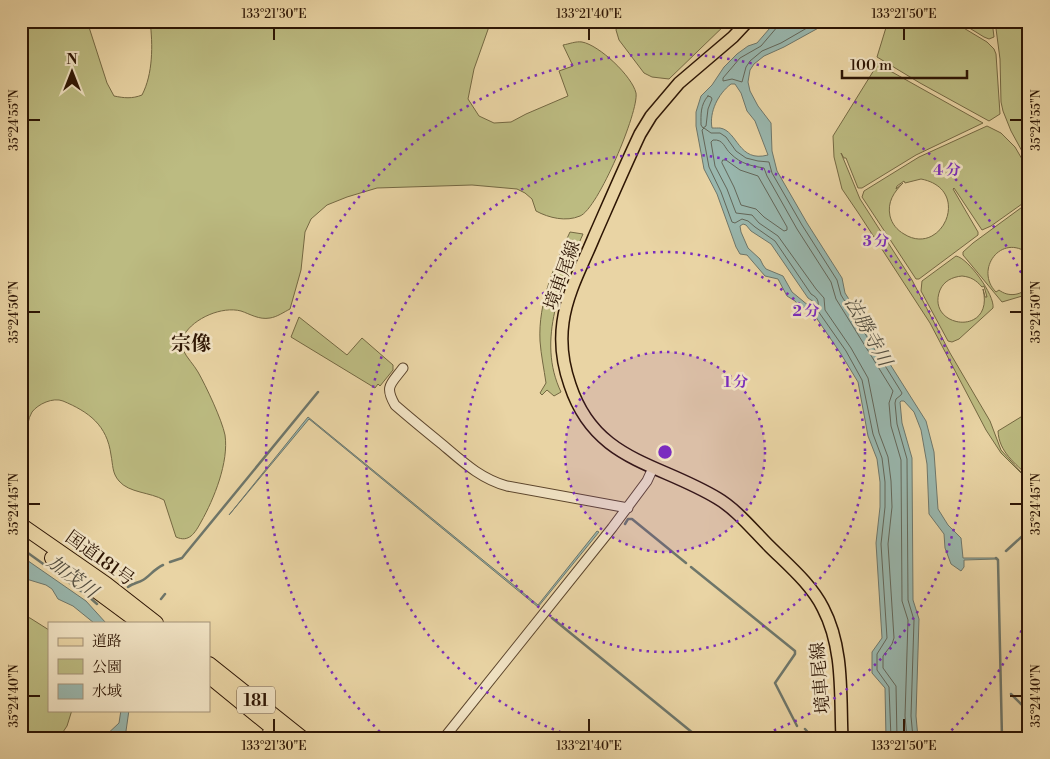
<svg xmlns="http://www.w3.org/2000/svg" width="1050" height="759" viewBox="0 0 1050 759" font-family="'Libre Bodoni','Noto Serif JP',serif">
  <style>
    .green { fill: #bcbb81; stroke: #746842; fill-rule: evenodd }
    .water { fill: #99b7ae; stroke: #6e766a; fill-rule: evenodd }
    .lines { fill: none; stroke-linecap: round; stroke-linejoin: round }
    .shore { stroke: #636659; stroke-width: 1 }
    .stream { stroke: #6e766a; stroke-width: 2.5 }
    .minor-casing { stroke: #5c452c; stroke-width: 11 }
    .major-casing { stroke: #2d1504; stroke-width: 14 }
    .highway-casing { stroke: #2d1504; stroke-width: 16 }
    .minor { stroke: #f1e3c4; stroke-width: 9 }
    .major { stroke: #e9d4a4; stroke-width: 11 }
    .highway { stroke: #e9d4a4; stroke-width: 14 }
    .ticks { fill: none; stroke: #2d1504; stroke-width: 2 }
    .ring { fill: none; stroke: #7b2cbf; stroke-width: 2.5; stroke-dasharray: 2.5 5 }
    .labels { text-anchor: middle; stroke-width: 5; stroke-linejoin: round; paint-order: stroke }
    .shield { fill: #f1e3c4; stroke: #68533e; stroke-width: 1 }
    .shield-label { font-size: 16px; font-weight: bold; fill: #2d1504 }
    .street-label { font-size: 18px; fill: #2d1504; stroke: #f1e3c4 }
    .water-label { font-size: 19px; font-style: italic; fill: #534e40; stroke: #f1e3c4 }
    .quarter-label { font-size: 20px; font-weight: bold; fill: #2d1504; stroke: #f1e3c4 }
    .centre { fill: #7b2cbf; stroke: #f1e3c4; stroke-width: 2.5 }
    .ring-label { font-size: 15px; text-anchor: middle; font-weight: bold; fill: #7b2cbf; stroke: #f1e3c4; stroke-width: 5; stroke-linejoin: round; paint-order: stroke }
    .neatline { fill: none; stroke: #2d1504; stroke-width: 2 }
    .ticks-label { font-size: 12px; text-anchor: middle; fill: #2d1504 }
  </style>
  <rect width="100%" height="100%" fill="#e9d4a4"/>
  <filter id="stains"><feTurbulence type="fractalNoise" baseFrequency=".004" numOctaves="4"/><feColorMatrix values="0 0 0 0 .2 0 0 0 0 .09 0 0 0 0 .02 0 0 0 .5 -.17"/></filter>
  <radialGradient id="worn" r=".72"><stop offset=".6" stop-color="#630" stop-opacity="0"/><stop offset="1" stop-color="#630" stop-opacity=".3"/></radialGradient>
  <path class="green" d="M21 21H87L107 83 114 96C124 98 132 99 142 95 153 74 153 45 150 21H491L474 69 468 99 479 116 494 123 511 122 526 114 568 96 559 71 573 66 563 45C569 44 576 41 582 42 599 45 632 76 636 93 639 111 598 209 580 216 566 222 549 218 536 211L532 199 525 193 517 189 472 185 377 188 347 197 327 205 311 219 305 232 301 270 290 309C284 312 277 317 270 318 259 320 250 314 241 311 222 306 194 318 184 335 182 339 182 346 183 350 187 358 194 365 198 372 206 386 222 420 225 435 229 462 214 499 201 522 195 533 189 543 176 537L164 500C150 492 129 493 119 481 112 473 113 465 111 455 107 425 89 412 63 401 53 397 38 404 32 412 23 427 32 441 21 456Z
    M618 21H729L669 79 652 77 644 73 619 40 616 30Z
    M888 21H952L987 42 994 49 996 54 1000 114 989 121 920 83 877 57Z
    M958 21H992L994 37 989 39 984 37Z
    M995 21H1029V164L1011 131 1003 111 1001 102 1000 59Z
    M876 63 983 123 916 155 862 188H858L846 158H844L841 153 860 199 912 280 950 353 990 421 1001 450 1029 481 1001 453 986 430 930 323 859 214 842 189 834 157 833 136 874 70Z
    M987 126 1001 133 1015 147 1029 171V199L991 226 982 230 954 188 953 189 978 232V235L919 279H916L864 200 862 197 864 191 919 157ZM921 179C973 189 942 258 904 234 897 230 892 224 890 216 887 202 894 192 903 183L896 189 897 186 904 181 905 183Z
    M1029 202V254C1001 232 974 270 996 292L999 290C1008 297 1020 296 1029 287V294L1002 302 963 255V252L973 243Z
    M570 232 583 234C562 282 536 340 561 392L554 396 547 390 542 395 540 393 546 383C544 369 541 355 540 341 538 303 554 266 570 232Z
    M956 256C968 258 995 295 993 308L959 339 952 342 948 341 921 291 922 281ZM962 276C971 277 976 280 982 287L984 286 987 297H985L983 289C995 338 925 328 940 290 944 281 952 277 962 276Z
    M299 317 347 355 362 338 393 365V370L380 386 378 384 375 388 291 337Z
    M1029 412V477C1015 463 999 452 998 431Z
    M21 615 30 618 49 630V710H72L67 726 59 738H21Z"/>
  <path class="water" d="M776 21H825L822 26 784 47 764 56 754 64 750 70 748 82 750 91 758 106 771 123 772 151 777 171 807 223 842 278 845 293 926 421 934 452 938 509 948 525 961 538 963 558H997V559L964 560V567L961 571 951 564 945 548 944 534 929 514 927 464 921 430 914 412 904 401H901L900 402 902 423 912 458 913 600 919 619 916 716 918 738H886L885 688 872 673V652L882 638 876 543 880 507V482L877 459 868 436 858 382 841 354 811 310 800 307 795 301 787 296 778 279 765 276 747 255 740 254 736 247 717 194 704 169 696 126V112L701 96 712 85 724 67 737 54 748 46 757 43ZM731 84H735L741 93 747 111 755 121 768 155C738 163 738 131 720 128 718 128 715 128 712 128 709 112 718 94 731 84ZM743 224 746 225 751 231 771 244 808 298 814 302V305L809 306 792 292 783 276 766 269 763 265 760 259 748 248 741 232 740 226Z
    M308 417 538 605 597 531 599 532 538 607 309 419 229 515Z
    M21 556 86 601 106 623H94L73 606 58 599 52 589 46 585 23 578 21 570Z
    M121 710H129L125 738H103L119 723Z"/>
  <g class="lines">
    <path class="shore" d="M779 21 778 26 761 46 740 58 723 78V81L732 79 742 82 746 67 750 61 762 51 781 43 819 21
      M708 96 711 97 712 99 708 109 706 126 703 128 701 125C701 115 700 105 708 96Z
      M723 160H726L740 170 758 176 787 227V230L784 231 764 217 756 209 741 205 734 187 722 163Z
      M891 738 889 687 877 670V654L887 638 881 544 885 507V482L882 458 873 434 862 380 846 351 818 311C818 302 820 299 811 294L775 241 755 227 748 221 742 219 735 223 732 222 721 192 709 167 702 130 704 128 711 133H720L726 137 736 151 746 158 758 161 769 162 772 173 802 225 837 280 841 295 902 393 901 395 896 399 895 403 897 424 907 459 908 600 914 620 911 716 913 738
      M897 738 896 686 883 668V656L892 644 894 638 888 544 892 507 891 481 888 457 879 433 868 378 851 348 825 310 824 298 816 289 778 236 759 223 752 215 736 213 727 189 715 166 711 142 713 140C724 139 724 148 731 154 741 164 752 166 764 168L767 176 797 229 831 282 836 299 893 391 889 403 891 426 901 460 902 601 908 620 905 716 907 738"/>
    <path class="stream" d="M625 524 628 519H632L686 563
      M21 548 88 596 97 604
      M1006 551 1029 530
      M996 558 998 560 1002 738
      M170 562 182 558 186 553 318 392
      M691 567 795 651V654L775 683 797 726
      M128 587C133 583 138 583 143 580 150 576 154 569 163 565
      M161 599 165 594
      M552 618 699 738
      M1011 694 1029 712
      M805 729 813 738"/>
    <g class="minor-casing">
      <path id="minor" d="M403 368C391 384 384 386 395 405 411 419 427 432 443 445 463 462 481 479 507 486L628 508
        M263 738 274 725
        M444 738 612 528 647 481 653 468"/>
    </g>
    <g class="major-casing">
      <path id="major" d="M748 21 733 37 679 83 651 116 640 134C624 168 609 203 594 237 583 264 567 292 563 322 560 343 563 365 570 385 595 461 657 462 717 498 736 509 753 530 769 546 788 565 811 584 823 608 844 648 840 695 842 738"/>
    </g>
    <g class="highway-casing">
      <path id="highway" d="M21 525 106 584 156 623
        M52 558 140 623
        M209 664 302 738
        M209 676 285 738"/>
    </g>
    <use href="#minor" class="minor"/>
    <use href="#major" class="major"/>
    <use href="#highway" class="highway"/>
  </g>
  <path class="ticks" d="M274 28V40M589 28V40M904 28V40M28 120H40M1010 120H1022M28 312H40M1010 312H1022M28 504H40M1010 504H1022M28 696H40M1010 696H1022M274 719V732M589 719V732M904 719V732"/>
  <circle cx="665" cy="452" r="100" fill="#7b2cbf" fill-opacity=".12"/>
  <g class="ring">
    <circle cx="665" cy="452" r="100"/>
    <circle cx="665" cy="452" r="200"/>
    <path d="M575 737A299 299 0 1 1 755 737"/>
    <path d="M1028 617A399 399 0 0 1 945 737M385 737A399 399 0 1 1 1028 287"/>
  </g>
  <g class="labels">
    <rect class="shield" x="237" y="686.5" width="38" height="27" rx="4"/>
    <g class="shield-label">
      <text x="256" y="706">181</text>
    </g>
    <g class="street-label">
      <text transform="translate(562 275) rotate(-70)" y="6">境車尾線</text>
      <text transform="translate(100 558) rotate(36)" y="6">国道181号</text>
      <text transform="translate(820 678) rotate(-95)" y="6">境車尾線</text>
    </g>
    <g class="water-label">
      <text transform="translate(869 331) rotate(61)" y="7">法勝寺川</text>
      <text transform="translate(73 576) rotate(37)" y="7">加茂川</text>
    </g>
    <g class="quarter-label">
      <text x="191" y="350">宗像</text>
    </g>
  </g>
  <circle cx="665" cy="452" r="8" class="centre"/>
  <g class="ring-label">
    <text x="947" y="175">4 分</text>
    <text x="876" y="246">3 分</text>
    <text x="806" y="316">2 分</text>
    <text x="736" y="387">1 分</text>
  </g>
  <rect width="1050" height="759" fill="none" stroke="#e9d4a4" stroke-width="55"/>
  <rect x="48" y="622" width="162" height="90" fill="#f1e3c4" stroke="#a39177"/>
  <rect x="58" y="638" width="25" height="8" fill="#e9d4a4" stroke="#a39177"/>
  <text x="92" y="646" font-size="15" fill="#2d1504">道路</text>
  <rect x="58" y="659" width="25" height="15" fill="#bcbb81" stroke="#a39177"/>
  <text x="92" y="672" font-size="15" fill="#2d1504">公園</text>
  <rect x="58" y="684" width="25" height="15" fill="#99b7ae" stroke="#a39177"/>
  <text x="92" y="696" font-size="15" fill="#2d1504">水域</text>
  <g transform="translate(72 72)" stroke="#f1e3c4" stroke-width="4" paint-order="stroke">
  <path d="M0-4L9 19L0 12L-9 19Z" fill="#2d1504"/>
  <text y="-8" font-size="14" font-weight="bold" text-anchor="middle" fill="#2d1504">N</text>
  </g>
  <path d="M842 70v8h125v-8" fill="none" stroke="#2d1504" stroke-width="2.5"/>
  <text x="850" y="70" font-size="15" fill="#2d1504" stroke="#f1e3c4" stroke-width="4" paint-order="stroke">100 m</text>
  <rect x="28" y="28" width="994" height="704" class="neatline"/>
  <g class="ticks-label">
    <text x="274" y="18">133°21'30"E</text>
    <text x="589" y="18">133°21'40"E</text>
    <text x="904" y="18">133°21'50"E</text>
    <text transform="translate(14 120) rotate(-90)" y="4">35°24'55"N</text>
    <text transform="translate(1036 120) rotate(-90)" y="4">35°24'55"N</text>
    <text transform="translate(14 312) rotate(-90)" y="4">35°24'50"N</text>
    <text transform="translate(1036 312) rotate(-90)" y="4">35°24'50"N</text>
    <text transform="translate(14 504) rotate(-90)" y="4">35°24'45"N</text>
    <text transform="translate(1036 504) rotate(-90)" y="4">35°24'45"N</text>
    <text transform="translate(14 696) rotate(-90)" y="4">35°24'40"N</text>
    <text transform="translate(1036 696) rotate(-90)" y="4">35°24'40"N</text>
    <text x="274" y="750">133°21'30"E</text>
    <text x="589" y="750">133°21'40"E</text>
    <text x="904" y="750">133°21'50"E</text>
  </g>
  <rect width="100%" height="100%" filter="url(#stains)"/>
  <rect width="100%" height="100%" fill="url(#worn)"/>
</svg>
